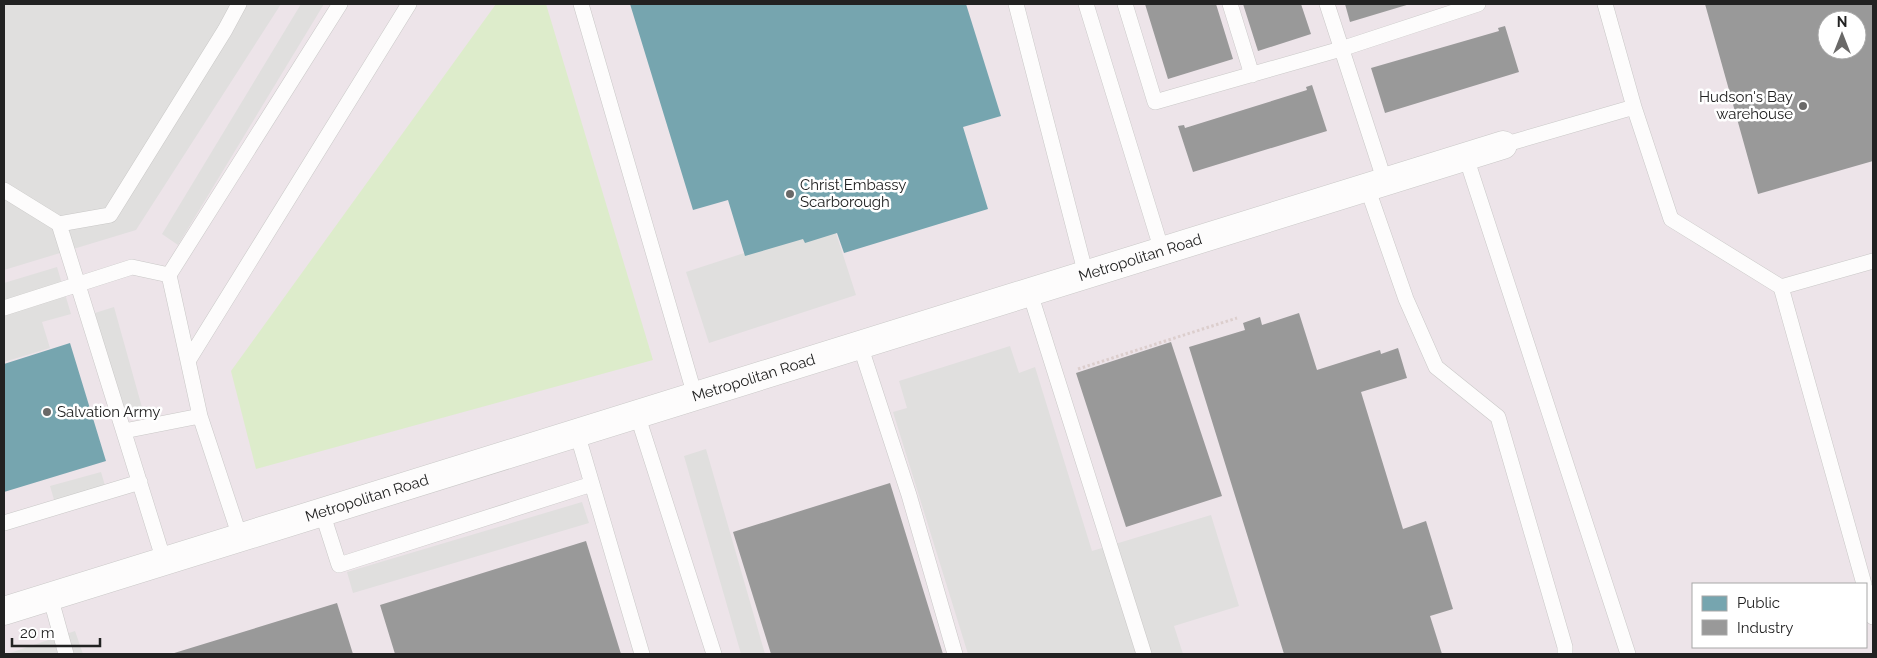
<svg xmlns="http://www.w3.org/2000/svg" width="1877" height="658" viewBox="0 0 1877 658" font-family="Raleway,sans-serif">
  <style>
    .industrial { fill: #ede4e9; fill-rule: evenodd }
    .grass { fill: #ddeccb }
    .parking { fill: #e0dfde }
    .public { fill: #76a5af }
    .industry { fill: #999; fill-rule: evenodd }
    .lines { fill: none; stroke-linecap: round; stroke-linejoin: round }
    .service-casing { stroke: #c9c8c7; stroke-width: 16 }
    .minor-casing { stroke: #c9c8c7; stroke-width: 29 }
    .path { stroke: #dccecd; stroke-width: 3; stroke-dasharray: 2.5 2.5; stroke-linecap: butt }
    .service { stroke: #fdfcfc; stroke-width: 15 }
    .minor { stroke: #fdfcfc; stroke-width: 28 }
    .poi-dot { fill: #6a6968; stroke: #fff; stroke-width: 2 }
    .labels { text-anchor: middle; stroke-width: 5; stroke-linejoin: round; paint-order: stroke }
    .poi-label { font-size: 15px; fill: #222; stroke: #fff; text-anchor: start }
    .street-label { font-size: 15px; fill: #222; stroke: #fff }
  </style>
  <rect width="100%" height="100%" fill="#f0eeeb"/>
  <path class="industrial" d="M4 4H1873V654H4ZM1827 20H1857V50H1827ZM1693 584H1866V647H1693Z"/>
  <path class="grass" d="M496 4H546L653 360 256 469 231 371Z"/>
  <path class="parking" d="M4 4H281L136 230 4 270Z
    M301 4H324L178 245 162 234Z
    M833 224 856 295 709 343 686 272Z
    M57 267 71 314 42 322 50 348 4 362V283Z
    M114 307 143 411 124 416 95 313Z
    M1010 346 1019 373 1035 367 1092 551 1211 515 1239 606 1174 626 1183 654H968L893 412 907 408 899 381Z
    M706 449 765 654H741L684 456Z
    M101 472 106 489 55 503 50 486Z
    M582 502 589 523 353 593 347 572Z
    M75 631 83 654H7Z"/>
  <path class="public" d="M630 4H966L1001 116 963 127 988 209 844 253 837 233 805 243 803 239 745 256 728 200 693 210Z
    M70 343 106 461 4 492V364Z"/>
  <path class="industry" d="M1145 4H1216L1233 59 1168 79Z
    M1243 4H1301L1311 34 1258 51Z
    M1345 4H1410L1350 22Z
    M1705 4H1873V161L1758 194ZM1827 20H1857V50H1827Z
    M1505 26 1519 72 1385 113 1371 68 1499 31 1498 28Z
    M1312 85 1327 131 1193 172 1178 126 1184 125 1185 128 1307 90 1306 87Z
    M1299 313 1317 370 1380 350 1381 354 1398 348 1407 378 1361 392 1403 529 1426 521 1453 609 1430 616 1442 654H1284L1189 347 1245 330 1243 323 1260 317 1262 325Z
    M1171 342 1222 496 1126 527 1076 373Z
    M890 483 943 654H771L733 532Z
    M586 541 621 654H395L380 605Z
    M337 603 353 654H171Z"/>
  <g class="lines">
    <g class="service-casing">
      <path id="service" d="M581 4 695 396
        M1016 4 1086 275
        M1086 4 1162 251
        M1125 4 1155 102 1341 49 1478 4
        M1230 4 1252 75
        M1327 4 1385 182
        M1634 107 1671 219 1781 287 1873 261
        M1503 145 1634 107 1605 4
        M1466 157 1628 654
        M1367 187 1406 299 1436 367 1498 417 1565 647V654
        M4 190 59 224 164 561
        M59 224 110 215 225 30 239 4
        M1781 287 1864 584
        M1030 293 1144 654
        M4 308 132 267 169 275
        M860 345 909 495 955 654
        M188 361 169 275 340 4
        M637 414 714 654
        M124 431 200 416
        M577 433 642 654
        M322 512 339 565 592 484
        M4 523 140 482
        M240 537 200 416 188 361 409 4
        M1866 590 1873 617
        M50 596 66 654"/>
    </g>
    <g class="minor-casing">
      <g id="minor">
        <path id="s1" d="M4 611 1503 145"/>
      </g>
    </g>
    <path class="path" d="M1078 369 1237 318"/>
    <use href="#service" class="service"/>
    <use href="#minor" class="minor"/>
  </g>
  <g class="poi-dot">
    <circle cx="1803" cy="106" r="5"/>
    <circle cx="790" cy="194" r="5"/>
    <circle cx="47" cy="412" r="5"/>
  </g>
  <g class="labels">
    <g class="poi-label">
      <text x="1793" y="102" text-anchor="end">Hudson's Bay<tspan x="1793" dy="17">warehouse</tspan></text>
      <text x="800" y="190">Christ Embassy<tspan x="800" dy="17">Scarborough</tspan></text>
      <text x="57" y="417">Salvation Army</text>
    </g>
    <g class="street-label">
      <text dy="5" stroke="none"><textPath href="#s1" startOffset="1190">Metropolitan Road</textPath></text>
      <text dy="5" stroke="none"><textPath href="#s1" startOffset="785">Metropolitan Road</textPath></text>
      <text dy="5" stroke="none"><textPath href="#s1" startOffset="380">Metropolitan Road</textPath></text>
    </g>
  </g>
  <rect width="1877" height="658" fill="none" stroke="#222222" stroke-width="10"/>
  <rect x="1692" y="583" width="175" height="65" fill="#ffffff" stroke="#a7a7a7"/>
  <rect x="1702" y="596" width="25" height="15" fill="#76a5af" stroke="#a7a7a7"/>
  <text x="1737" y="608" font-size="15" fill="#222222">Public</text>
  <rect x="1702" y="620" width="25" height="15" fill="#999999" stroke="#a7a7a7"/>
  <text x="1737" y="633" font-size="15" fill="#222222">Industry</text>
  <g transform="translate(1842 35)"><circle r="24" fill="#ffffff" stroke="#a7a7a7"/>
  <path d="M0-4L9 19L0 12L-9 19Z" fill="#6a6968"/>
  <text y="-8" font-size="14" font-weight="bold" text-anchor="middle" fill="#222222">N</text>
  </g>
  <path d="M12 638v8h88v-8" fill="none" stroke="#222222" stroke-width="2.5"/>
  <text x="20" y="638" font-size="15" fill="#222222" stroke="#ffffff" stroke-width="4" paint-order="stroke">20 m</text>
</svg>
